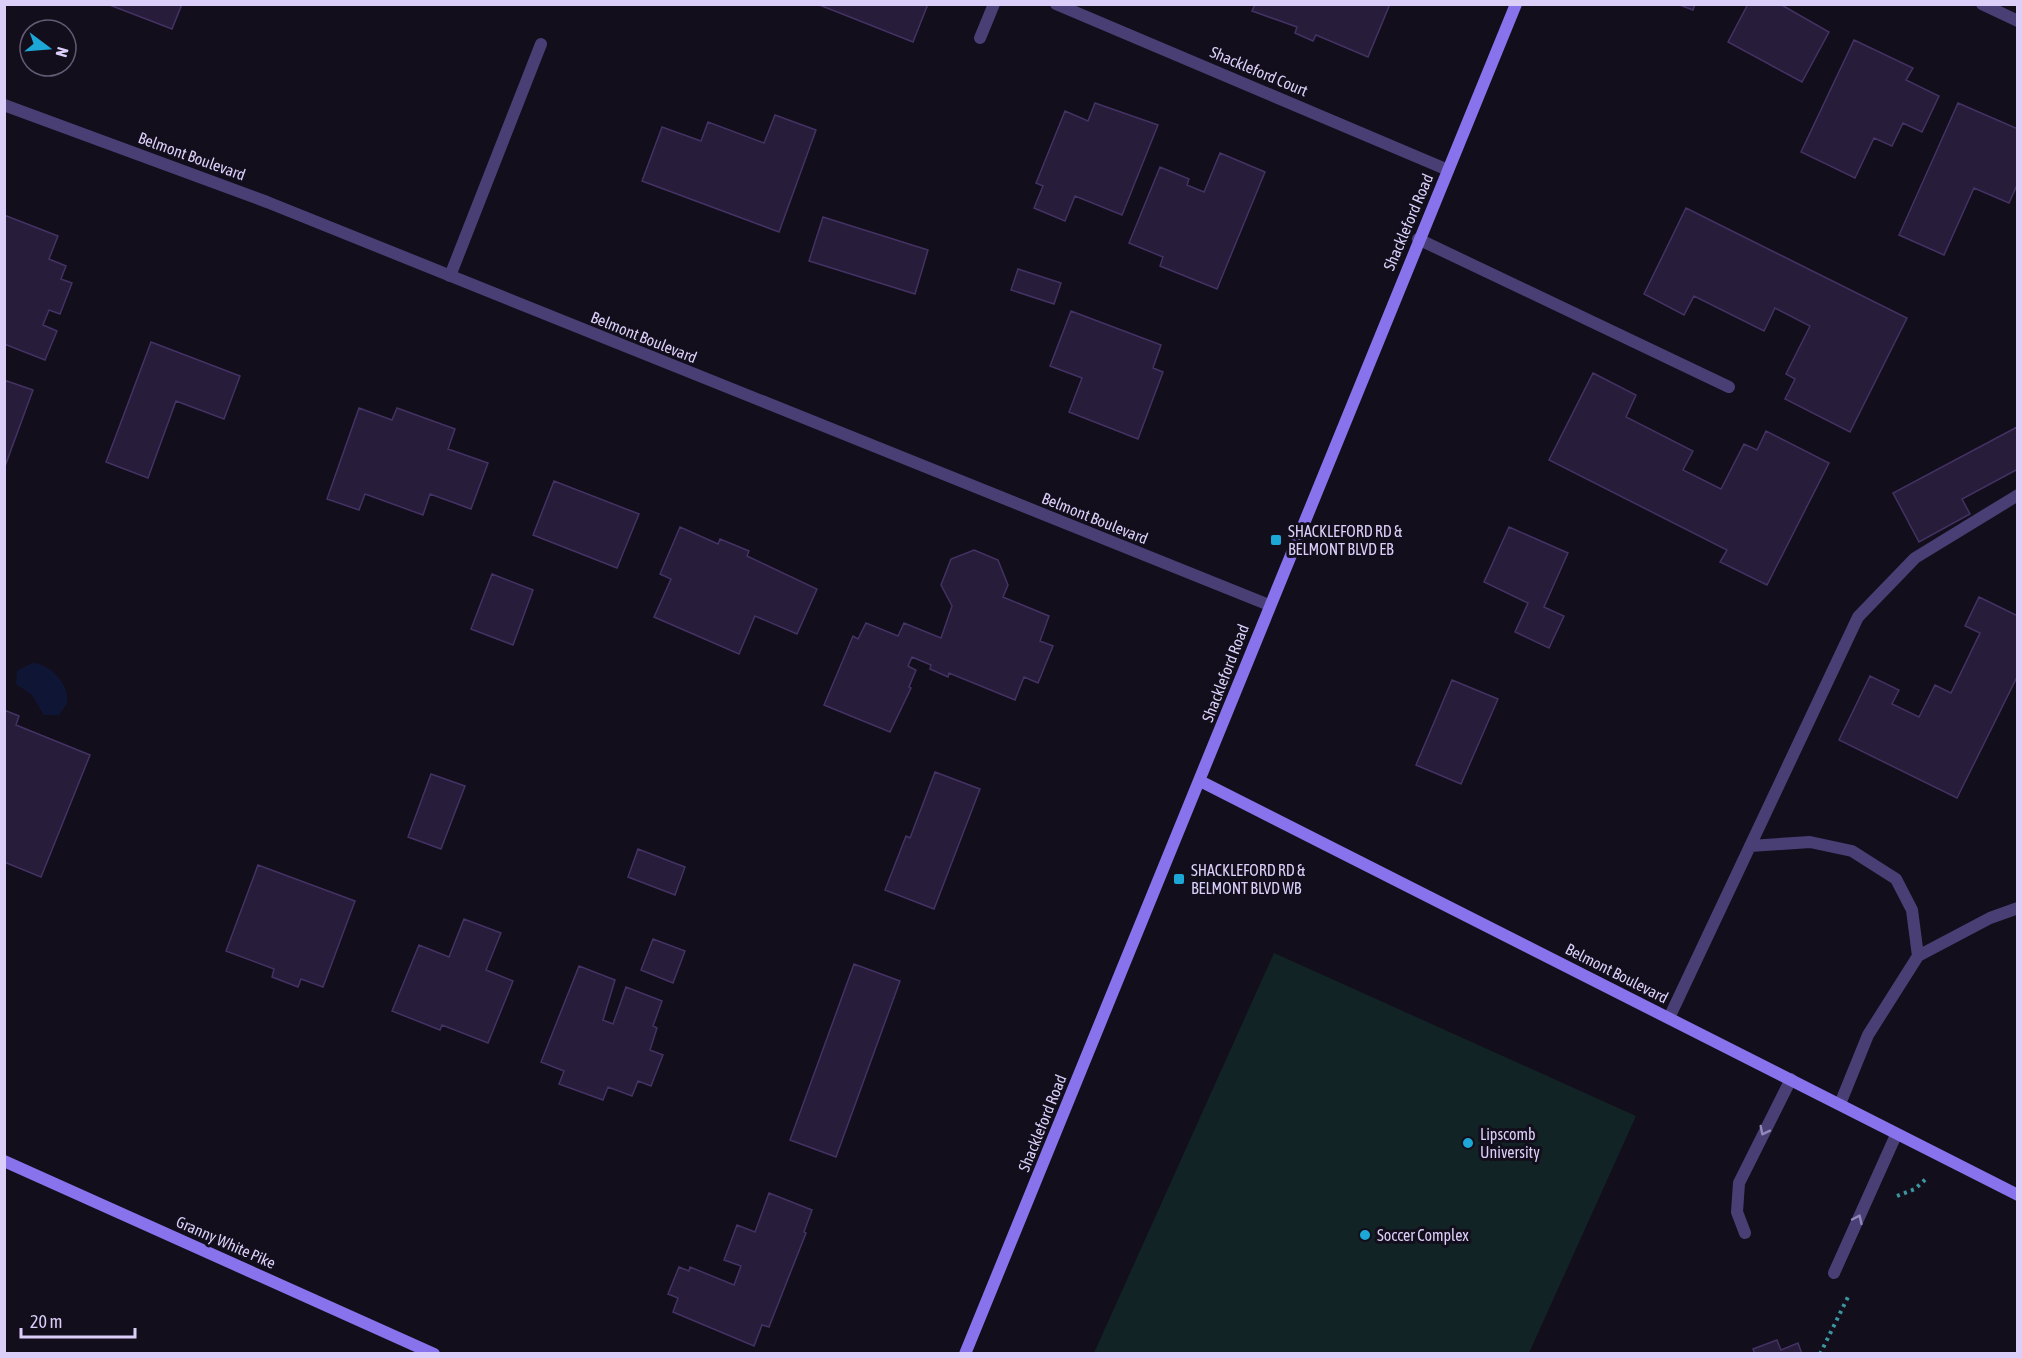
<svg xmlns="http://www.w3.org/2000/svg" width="2022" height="1358" viewBox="0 0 2022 1358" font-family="'Asap Condensed',sans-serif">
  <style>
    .green { fill: #122325 }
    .water { fill: #0f1635 }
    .building { fill: #271d3a; stroke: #433263; stroke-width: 1.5 }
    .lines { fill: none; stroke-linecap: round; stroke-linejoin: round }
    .path { stroke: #3c96a0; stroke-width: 4; stroke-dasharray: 3 4.5; stroke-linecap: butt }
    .lane { stroke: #4a3f75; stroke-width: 12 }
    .street { stroke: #4a3f75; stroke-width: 12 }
    .secondary { stroke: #8973ec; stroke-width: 12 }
    .oneway { stroke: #9287b7 }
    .poi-dot { fill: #1da7d7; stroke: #130e1c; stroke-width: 2 }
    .labels { text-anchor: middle; stroke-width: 6; stroke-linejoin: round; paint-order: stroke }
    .street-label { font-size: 16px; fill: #dbcff9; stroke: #130e1c }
    .poi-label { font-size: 16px; fill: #dbcff9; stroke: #130e1c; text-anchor: start }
  </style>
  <rect width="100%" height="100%" fill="#130e1c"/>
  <path class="green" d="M1274 953 1636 1116 1529 1353H1094Z"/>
  <path class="water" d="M32 663C50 663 70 685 67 703L59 715H44L32 695 16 684 17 671Z"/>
  <path class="building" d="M107 4H182L172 29Z
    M817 4H928L913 42Z
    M1255 4H1390L1368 57 1316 35 1313 41 1295 33 1297 27 1252 11Z
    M1677 4H1695L1693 10Z
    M1748 4H1780L1829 32 1802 82 1728 42Z
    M1854 40 1913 68 1906 80 1939 96 1922 132 1903 123 1892 146 1874 138 1855 178 1801 152Z
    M1095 103 1158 125 1122 215 1075 196 1065 221 1034 208 1043 186 1036 183 1065 111 1088 121Z
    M1958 103 2018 129V183L2009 203 1974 188 1944 255 1899 235Z
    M775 115 816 130 779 232 642 181 662 127 701 141 708 122 764 143Z
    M1220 153 1265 172 1217 289 1160 266 1163 257 1129 243 1160 167 1189 179 1187 185 1204 192Z
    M1686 208 1907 318 1850 432 1785 399 1795 379 1786 374 1810 326 1775 308 1764 331 1694 296 1684 315 1644 294Z
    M4 215 58 236 49 259 66 266 61 279 72 283 60 314 49 310 43 325 57 331 45 360 4 344Z
    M823 217 928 250 915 294 809 261Z
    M1018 269 1061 283 1054 304 1011 290Z
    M1071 311 1161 345 1153 368 1163 372 1138 439 1069 412 1082 378 1050 366Z
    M151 342 240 376 224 419 176 401 148 478 106 462Z
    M1593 373 1636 395 1626 417 1693 451 1683 470 1721 489 1744 444 1757 450 1766 431 1829 463 1767 585 1720 562 1727 550 1549 460Z
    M4 380 33 390 4 469Z
    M359 408 392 420 397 408 455 429 448 449 488 463 471 509 430 494 423 515 365 494 359 510 327 499Z
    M2017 427 2018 469 1962 499 1970 514 1919 542 1893 493Z
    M554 481 639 514 617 568 533 535Z
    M680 527 718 544 720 539 749 551 747 556 817 589 797 634 755 616 739 654 654 617 671 579 660 574Z
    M1509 527 1568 553 1544 607 1564 616 1549 648 1515 632 1528 603 1484 582Z
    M974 550 998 560 1008 585 1003 597 1049 616 1040 641 1053 646 1038 683 1024 677 1015 700 949 673 948 677 930 669 931 665 912 657 908 666 916 670 909 687 911 688 890 732 824 705 853 636 858 639 866 623 898 636 904 623 941 638 952 606 941 585 951 559Z
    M492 574 533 590 513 645 471 629Z
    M1979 597 2018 616V675L1957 798 1839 740 1870 676 1899 690 1892 704 1919 717 1935 685 1951 693 1980 633 1965 626Z
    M1452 680 1498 699 1461 784 1416 765Z
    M4 710 19 716 16 725 90 755 41 877 4 862Z
    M935 772 980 789 934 909 885 890 906 836 910 838Z
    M431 774 465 786 441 849 408 837Z
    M638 849 685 867 675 895 628 877Z
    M258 865 355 901 323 987 301 979 298 987 272 977 274 969 226 951Z
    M464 919 501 933 486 970 513 981 488 1043 442 1025 440 1030 392 1011 419 945 449 957Z
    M653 939 685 951 673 983 641 970Z
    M854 964 900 981 836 1157 790 1140Z
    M579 966 615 980 603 1020 613 1024 626 987 662 1001 653 1026 657 1028 650 1050 663 1055 651 1086 638 1081 632 1096 608 1087 603 1100 559 1084 564 1071 541 1062Z
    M769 1193 812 1210 804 1232 806 1233 769 1327 762 1325 754 1346 673 1312 678 1298 668 1294 679 1267 689 1271 690 1267 734 1285 741 1266 724 1260 737 1225 755 1232Z
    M1777 1340 1781 1350 1798 1343 1802 1354H1755L1753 1349Z"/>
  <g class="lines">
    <path class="path" d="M1897 1196 1915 1189 1928 1177
      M1820 1354 1849 1295"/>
    <path class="lane" d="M1418 239 1729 387
      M450 276 541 44
      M1750 846 1810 842 1852 851 1896 879 1912 910 1918 956
      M1669 1018 1858 617 1915 558 2018 495
      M1840 1104 1868 1035 1918 956 1990 918 2018 908
      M1745 1233 1737 1212 1739 1183 1791 1079
      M1834 1273 1896 1135"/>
    <path class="street" d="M1056 4 1448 170
      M1982 4 2018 21
      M980 38 994 4
      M4 105 267 202 1269 605"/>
    <path class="secondary" d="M1200 781 2018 1195
      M4 1161 434 1354
      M965 1354 1516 4"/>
  </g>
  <defs><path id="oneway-chevron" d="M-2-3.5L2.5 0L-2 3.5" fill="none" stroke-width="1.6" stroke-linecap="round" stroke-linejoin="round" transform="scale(1.5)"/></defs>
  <g class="oneway">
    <use href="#oneway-chevron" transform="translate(1764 1131) rotate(117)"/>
    <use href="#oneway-chevron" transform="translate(1858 1219) rotate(-65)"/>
  </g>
  <g class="poi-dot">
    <rect x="1270" y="534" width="12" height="12" rx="3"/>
    <rect x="1173" y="873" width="12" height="12" rx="3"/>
    <circle cx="1468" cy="1143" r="6"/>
    <circle cx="1365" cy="1235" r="6"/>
  </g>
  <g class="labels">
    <g class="street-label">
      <text transform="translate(1259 71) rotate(23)" y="6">Shackleford Court</text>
      <text transform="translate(192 156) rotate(20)" y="6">Belmont Boulevard</text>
      <text transform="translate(1408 222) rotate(-67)" y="6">Shackleford Road</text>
      <text transform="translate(644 337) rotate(22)" y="6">Belmont Boulevard</text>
      <text transform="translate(1095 518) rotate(22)" y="6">Belmont Boulevard</text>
      <text transform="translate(1225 673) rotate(-69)" y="6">Shackleford Road</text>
      <text transform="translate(1617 973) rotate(27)" y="6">Belmont Boulevard</text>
      <text transform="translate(1042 1123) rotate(-68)" y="6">Shackleford Road</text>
      <text transform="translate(226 1242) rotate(24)" y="6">Granny White Pike</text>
    </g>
    <g class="poi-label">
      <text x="1288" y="537">SHACKLEFORD RD &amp;<tspan x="1288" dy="18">BELMONT BLVD EB</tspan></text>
      <text x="1191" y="876">SHACKLEFORD RD &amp;<tspan x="1191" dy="18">BELMONT BLVD WB</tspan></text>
      <text x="1480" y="1140">Lipscomb<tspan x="1480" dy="18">University</tspan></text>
      <text x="1377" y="1241">Soccer Complex</text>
    </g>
  </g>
  <rect width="2022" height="1358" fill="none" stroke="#dbcff9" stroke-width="12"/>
  <g transform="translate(48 48) rotate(106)"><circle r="28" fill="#130e1c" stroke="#635b74" stroke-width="1.5"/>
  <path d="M0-4.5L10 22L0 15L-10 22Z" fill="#1da7d7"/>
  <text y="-9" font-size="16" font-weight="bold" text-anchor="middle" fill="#dbcff9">N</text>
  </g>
  <path d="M21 1328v9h114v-9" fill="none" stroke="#dbcff9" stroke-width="3"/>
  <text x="30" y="1328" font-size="18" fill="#dbcff9" stroke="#130e1c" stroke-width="4.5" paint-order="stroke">20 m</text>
</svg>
